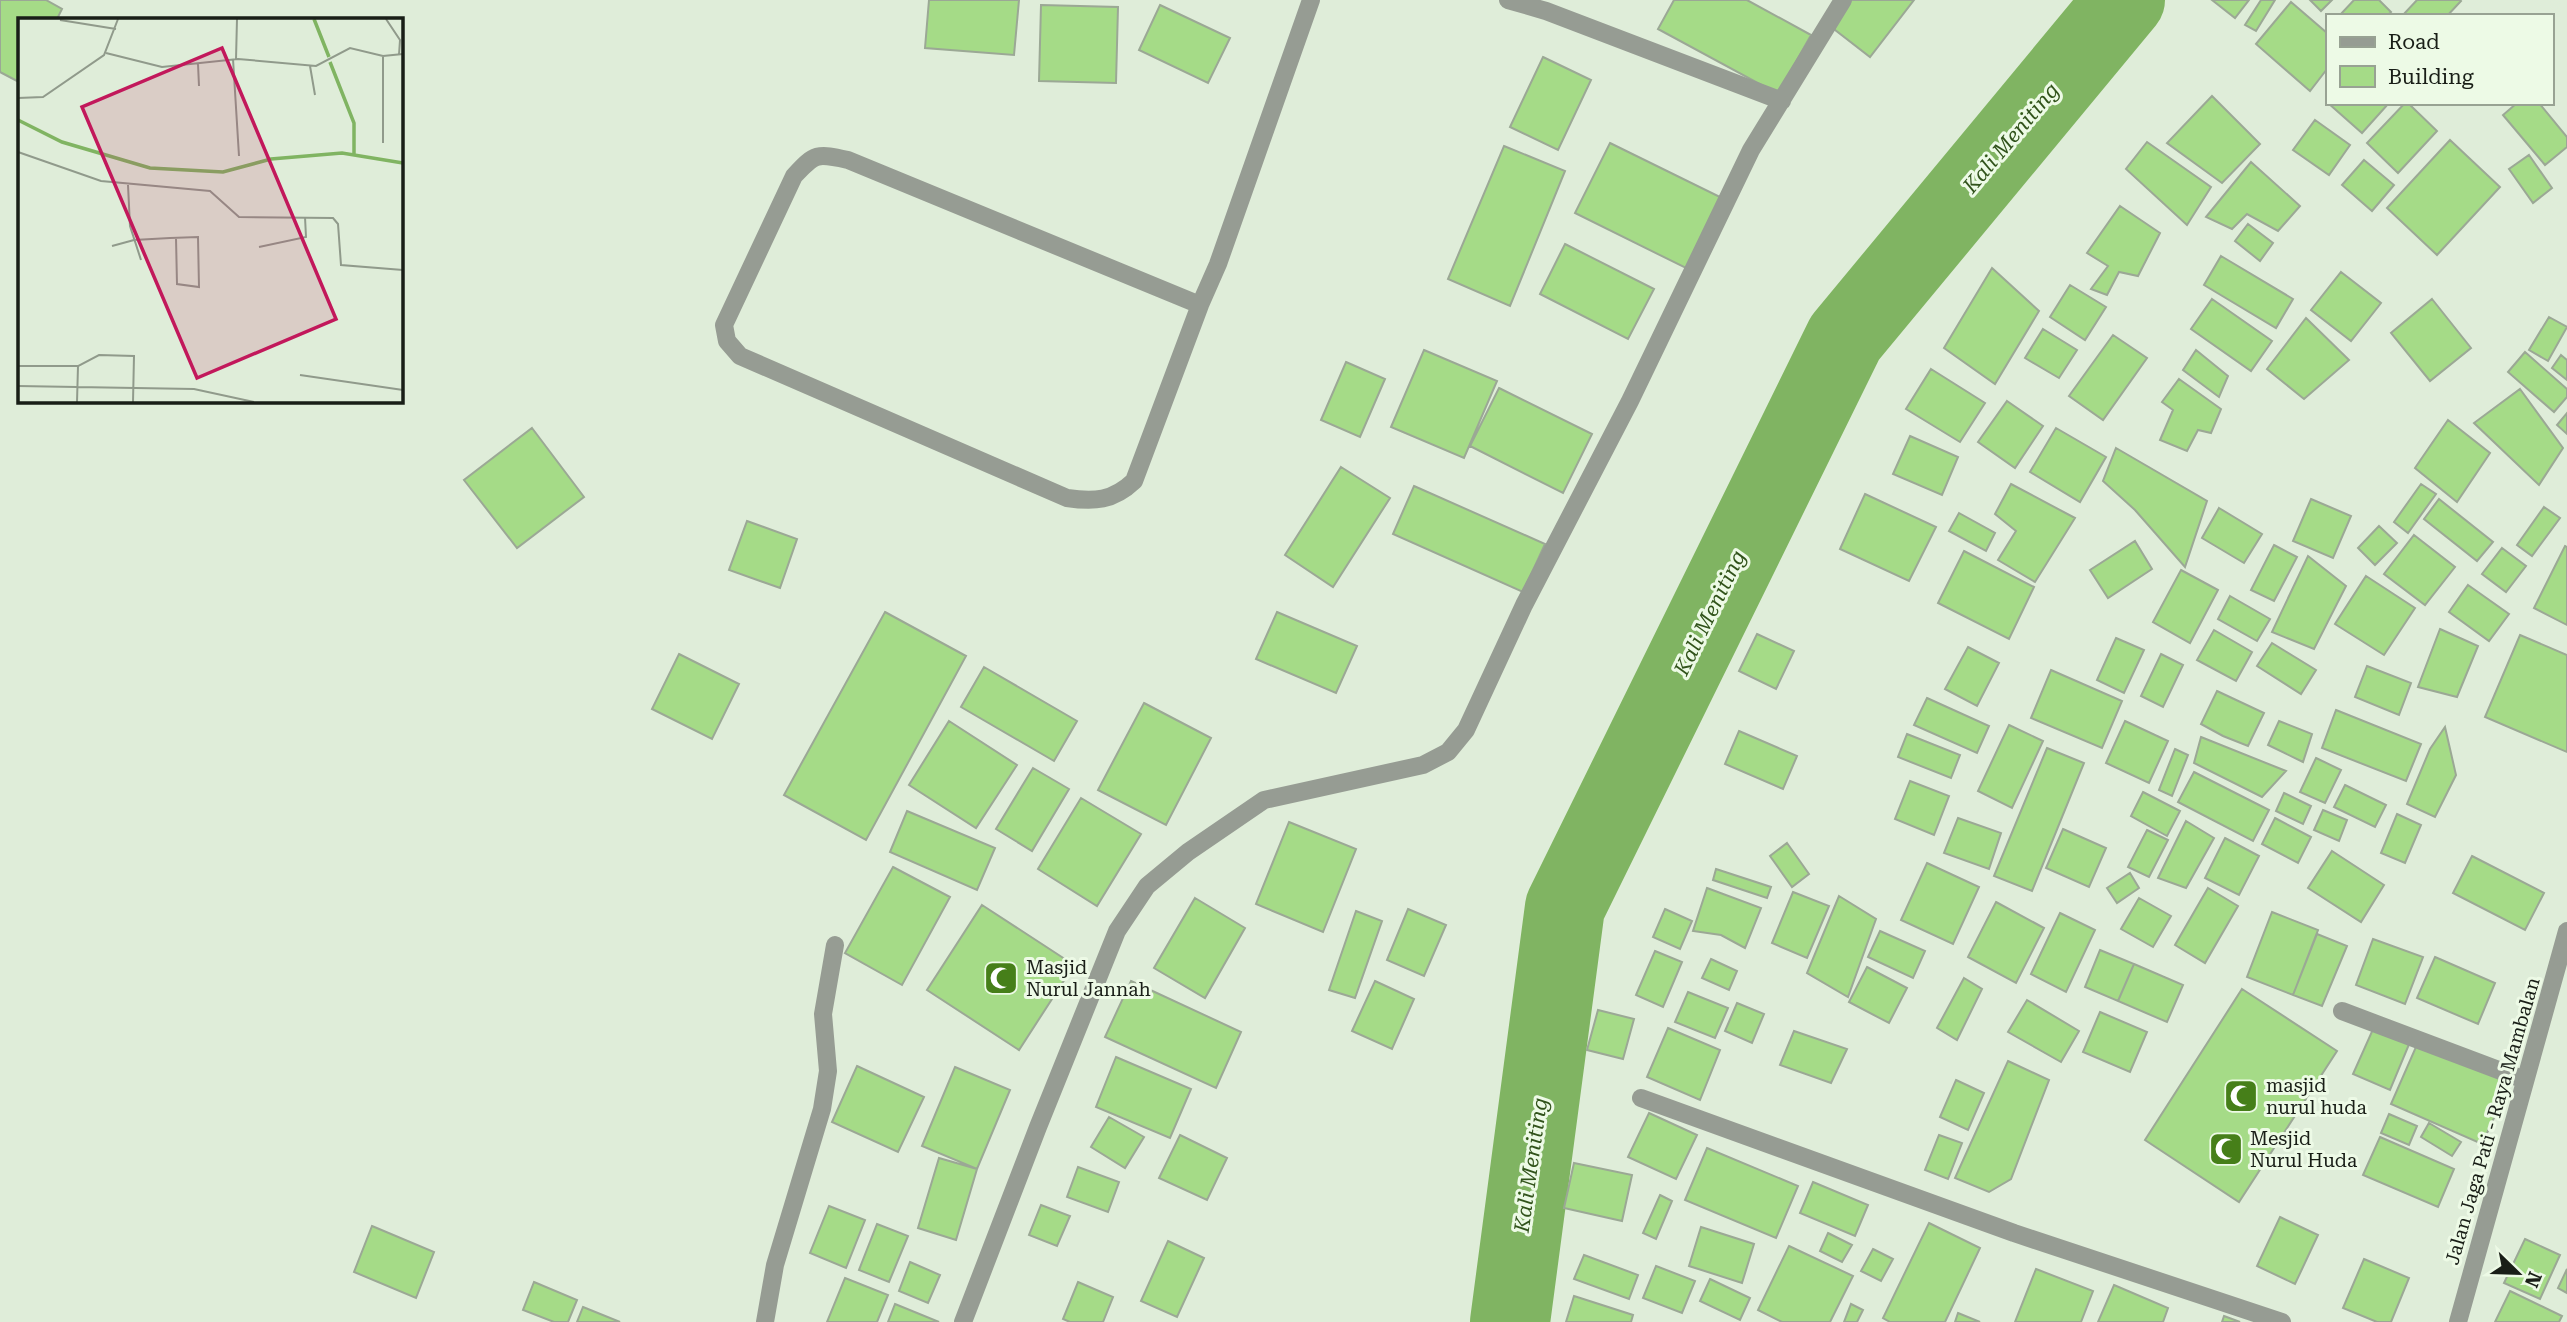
<svg xmlns="http://www.w3.org/2000/svg" width="2567" height="1322" viewBox="0 0 2567 1322" font-family="'Roboto Serif',serif">
  <style>
    .lines { fill: none; stroke-linecap: round; stroke-linejoin: round }
    .river { stroke: #80b462; stroke-width: 80 }
    .building { fill: #a5db87; stroke: #9ba895; stroke-width: 2 }
    .minor { stroke: #969c93; stroke-width: 18 }
    .labels { text-anchor: middle; stroke-width: 6; stroke-linejoin: round; paint-order: stroke }
    .poi-label { font-size: 19px; fill: #191e17; stroke: #edfae6; text-anchor: start }
    .street-label { font-size: 19px; fill: #191e17; stroke: #edfae6 }
    .water-label { font-size: 21px; font-style: italic; fill: #31531b; stroke: #edfae6 }
    .inset-river { fill: none; stroke: #80b462; stroke-width: 3.5 }
    .inset-road { fill: none; stroke: #909a8b; stroke-width: 2 }
    .view { fill: #c2185b; fill-opacity: 0.15; stroke: #c2185b; stroke-width: 3.5 }
    .inset-edge { fill: none; stroke: #191e17; stroke-width: 3.5 }
  </style>
  <rect width="100%" height="100%" fill="#dfedd9"/>
  <g class="lines">
    <path class="river" d="M1510 1322 1565 907 1845 338 2125 0"/>
  </g>
  <path class="building" d="M0 0H46L62 9 57 19H19V82L0 72Z
    M929 0H1019L1014 55 925 48Z
    M1674 0H1747L1811 35 1778 94 1658 29Z
    M1850 0H1914L1870 57 1830 26Z
    M2212 0H2249L2235 18Z
    M2261 0H2275L2256 31 2245 25Z
    M2310 0H2332L2321 11Z
    M2354 0H2379L2391 12 2387 16H2339Z
    M2417 0H2460L2461 1 2447 16H2402Z
    M2291 2 2327 33V69L2310 91 2256 44Z
    M1041 5 1118 7 1116 83 1039 81Z
    M1160 5 1230 38 1208 83 1139 50Z
    M1543 57 1591 80 1558 150 1510 127Z
    M2212 96 2260 144 2222 183 2167 143Z
    M2328 103H2389L2362 133Z
    M2405 103H2408L2437 131 2398 173 2367 143Z
    M2517 103H2539L2567 137V147L2545 165 2503 115Z
    M2315 120 2350 145 2329 175 2293 150Z
    M2450 140 2500 187 2437 255 2387 208Z
    M2147 142 2211 187 2187 225 2126 169Z
    M1610 143 1722 198 1688 269 1575 213Z
    M1504 146 1565 171 1510 306 1448 279Z
    M2529 155 2552 188 2533 203 2509 169Z
    M2364 160 2394 185 2372 211 2342 185Z
    M2251 162 2300 206 2278 231 2247 214 2232 229 2206 217Z
    M2120 206 2160 233 2138 276 2119 272 2107 295 2091 289 2108 266 2087 253Z
    M2248 224 2273 243 2260 261 2235 241Z
    M1565 244 1654 289 1628 339 1540 294Z
    M2221 256 2293 299 2276 328 2204 285Z
    M1992 268 2039 311 1995 384 1944 348Z
    M2341 272 2381 303 2351 341 2311 310Z
    M2070 285 2106 307 2085 340 2050 317Z
    M2212 299 2272 341 2251 371 2191 329Z
    M2432 299 2471 348 2430 381 2391 333Z
    M2549 317 2567 327 2548 361 2529 350Z
    M2306 318 2349 360 2304 399 2267 369Z
    M2043 329 2077 350 2059 378 2025 358Z
    M2113 335 2147 358 2103 420 2069 396Z
    M1424 350 1497 381 1464 458 1391 427Z
    M2196 350 2228 376 2219 397 2183 370Z
    M2525 352 2567 389V397L2554 412 2508 372Z
    M2561 355 2567 360V380L2552 368Z
    M1346 362 1385 379 1360 437 1321 420Z
    M1931 369 1985 403 1960 442 1906 409Z
    M2179 379 2221 409 2211 433 2198 430 2187 451 2160 440 2173 410 2162 402Z
    M1499 388 1592 434 1563 493 1470 446Z
    M2520 389 2563 448 2539 485 2474 423Z
    M2007 401 2043 426 2015 468 1978 442Z
    M2567 413V434L2557 425Z
    M2448 420 2490 453 2457 502 2415 468Z
    M532 428 584 497 517 548 464 480Z
    M2056 428 2106 457 2080 502 2030 472Z
    M1910 436 1958 457 1942 495 1893 474Z
    M2116 448 2207 501 2185 567 2135 510 2103 481Z
    M1341 467 1390 498 1333 587 1285 555Z
    M2011 484 2075 518 2035 582 1998 560 2016 531 1995 514Z
    M2421 484 2436 494 2408 533 2394 522Z
    M1414 486 1545 544 1523 592 1393 534Z
    M1865 494 1936 527 1909 581 1840 549Z
    M2311 499 2351 516 2333 558 2293 541Z
    M2439 499 2493 542 2477 561 2424 519Z
    M2544 507 2560 518 2532 556 2517 545Z
    M2219 508 2262 534 2244 563 2202 538Z
    M1959 513 1995 533 1986 551 1949 531Z
    M747 521 797 539 780 588 729 570Z
    M2379 526 2397 543 2375 565 2358 548Z
    M2414 535 2455 567 2425 605 2384 574Z
    M2135 541 2152 569 2108 598 2090 570Z
    M2274 545 2297 557 2274 601 2251 590Z
    M2565 546 2567 547V625L2534 608Z
    M2502 548 2526 566 2506 592 2482 574Z
    M1964 551 2034 587 2009 639 1938 603Z
    M2308 556 2346 586 2314 649 2272 632Z
    M2181 570 2218 590 2190 643 2153 622Z
    M2366 576 2415 608 2384 655 2335 624Z
    M2468 585 2509 614 2489 641 2449 612Z
    M2230 596 2270 619 2257 641 2218 619Z
    M885 612 966 656 866 840 784 795Z
    M1277 612 1357 646 1336 693 1256 659Z
    M2440 629 2478 646 2457 697 2418 687Z
    M2214 630 2252 652 2236 681 2197 660Z
    M1757 634 1794 651 1776 689 1739 671Z
    M2520 635 2567 655V752L2485 717Z
    M2116 638 2144 650 2124 693 2097 680Z
    M2272 643 2316 670 2301 694 2257 666Z
    M1968 647 1999 663 1977 706 1945 689Z
    M679 654 739 684 712 739 652 709Z
    M2161 654 2183 665 2163 707 2141 696Z
    M2367 666 2411 683 2399 715 2355 697Z
    M984 667 1077 721 1054 761 961 707Z
    M2051 670 2122 701 2102 748 2031 718Z
    M2217 691 2264 713 2248 746 2223 736 2201 724Z
    M1927 698 1989 726 1977 753 1914 725Z
    M1144 703 1211 738 1166 825 1098 790Z
    M2336 710 2421 744 2406 781 2322 748Z
    M949 721 1017 765 976 828 909 785Z
    M2125 721 2168 741 2149 783 2106 763Z
    M2279 721 2312 734 2303 762 2268 745Z
    M2009 725 2043 741 2012 808 1978 791Z
    M2445 727 2456 775 2435 817 2407 804 2430 749Z
    M1739 731 1797 756 1783 789 1725 764Z
    M1907 734 1960 755 1951 778 1898 757Z
    M2201 737 2286 771 2262 797 2194 763Z
    M2047 748 2084 763 2032 891 1994 876Z
    M2175 749 2188 755 2172 796 2159 790Z
    M2316 758 2341 770 2325 803 2300 792Z
    M1033 768 1069 789 1032 851 996 829Z
    M2194 772 2269 810 2253 841 2178 802Z
    M1910 781 1949 796 1934 835 1895 819Z
    M2345 785 2386 805 2375 827 2334 807Z
    M2143 792 2180 811 2167 836 2131 816Z
    M2284 793 2311 806 2303 824 2276 811Z
    M1081 798 1141 834 1097 906 1038 869Z
    M2323 810 2347 820 2339 841 2314 830Z
    M907 811 995 848 977 890 890 852Z
    M2397 814 2421 825 2405 863 2381 853Z
    M1958 818 2001 833 1989 869 1944 853Z
    M2275 818 2311 837 2298 863 2262 844Z
    M2186 821 2214 838 2186 888 2158 878Z
    M1289 822 1356 849 1323 932 1256 904Z
    M2063 829 2106 848 2089 887 2046 868Z
    M2147 830 2168 840 2149 877 2128 867Z
    M2225 838 2259 856 2239 895 2205 878Z
    M1787 843 1809 874 1792 887 1770 856Z
    M2332 851 2384 885 2361 922 2308 888Z
    M2472 856 2544 893 2525 930 2453 893Z
    M1927 863 1979 887 1953 944 1901 920Z
    M893 867 950 897 902 985 845 953Z
    M1716 869 1771 887 1767 898 1713 880Z
    M2130 873 2139 888 2117 903 2107 888Z
    M1707 888 1761 908 1745 948 1721 935 1693 931Z
    M2208 888 2238 906 2205 963 2175 945Z
    M1793 892 1829 906 1807 958 1772 943Z
    M1839 896 1876 919 1848 997 1807 973Z
    M1195 898 1245 928 1205 998 1154 968Z
    M2139 898 2171 916 2153 947 2121 929Z
    M1996 902 2044 928 2016 983 1968 957Z
    M982 905 1074 965 1019 1050 927 990Z
    M1408 909 1446 925 1424 976 1387 960Z
    M1665 909 1692 921 1680 949 1653 937Z
    M1356 911 1382 921 1355 998 1329 990Z
    M2272 912 2318 930 2293 995 2247 977Z
    M2060 913 2095 930 2066 992 2031 974Z
    M1880 931 1925 951 1913 978 1868 957Z
    M2317 934 2347 946 2322 1006 2293 995Z
    M2373 939 2423 957 2405 1004 2356 985Z
    M2100 950 2134 964 2118 1001 2085 987Z
    M1655 951 1682 962 1663 1007 1636 995Z
    M2435 957 2495 983 2478 1024 2417 998Z
    M1711 959 1737 971 1729 990 1702 978Z
    M2134 964 2183 985 2167 1022 2118 1001Z
    M1867 967 1907 988 1889 1023 1849 1002Z
    M1964 978 1982 989 1957 1040 1937 1028Z
    M1131 981 1241 1032 1216 1088 1105 1037Z
    M1375 981 1414 999 1392 1049 1352 1031Z
    M2242 989 2337 1051 2239 1202 2145 1140Z
    M1688 992 1728 1008 1715 1038 1675 1022Z
    M2027 1000 2079 1031 2061 1062 2008 1032Z
    M1737 1003 1764 1014 1752 1043 1725 1031Z
    M1598 1010 1634 1019 1623 1059 1587 1050Z
    M2100 1012 2147 1032 2130 1072 2083 1052Z
    M2374 1027 2410 1042 2390 1090 2353 1074Z
    M1668 1028 1720 1050 1700 1100 1647 1077Z
    M1794 1031 1847 1049 1831 1083 1780 1065Z
    M2419 1040 2511 1081 2482 1144 2391 1104Z
    M1116 1057 1191 1089 1170 1138 1096 1107Z
    M2008 1061 2049 1080 2011 1179 1989 1192 1955 1178Z
    M857 1066 924 1097 898 1152 832 1122Z
    M955 1067 1010 1090 977 1169 922 1146Z
    M1956 1080 1984 1093 1968 1130 1940 1117Z
    M1649 1113 1697 1135 1676 1179 1628 1157Z
    M2389 1114 2417 1126 2409 1145 2381 1133Z
    M1109 1117 1144 1137 1125 1168 1091 1147Z
    M2429 1123 2461 1142 2452 1156 2421 1137Z
    M1180 1135 1227 1158 1207 1200 1159 1178Z
    M1939 1135 1962 1143 1948 1179 1925 1170Z
    M2380 1137 2454 1169 2438 1207 2363 1175Z
    M1707 1148 1798 1186 1776 1238 1685 1200Z
    M939 1158 977 1169 956 1240 918 1228Z
    M1574 1163 1632 1175 1622 1221 1564 1208Z
    M1078 1167 1119 1182 1108 1212 1067 1197Z
    M1813 1182 1868 1205 1855 1236 1800 1213Z
    M1660 1195 1672 1201 1656 1239 1643 1233Z
    M1041 1205 1070 1216 1057 1246 1029 1235Z
    M829 1206 865 1220 846 1268 810 1253Z
    M2280 1217 2318 1235 2295 1284 2257 1266Z
    M1929 1223 1980 1248 1945 1322H1890L1883 1318Z
    M877 1224 908 1236 889 1282 859 1270Z
    M372 1226 434 1252 416 1298 354 1272Z
    M1701 1227 1754 1244 1742 1283 1689 1266Z
    M1828 1233 1852 1245 1842 1262 1820 1251Z
    M2525 1239 2560 1255 2540 1299 2504 1283Z
    M1168 1241 1204 1258 1177 1317 1141 1301Z
    M1789 1246 1853 1276 1830 1322H1782L1758 1310Z
    M1873 1249 1893 1259 1881 1281 1861 1271Z
    M1584 1255 1638 1275 1629 1299 1574 1279Z
    M2364 1259 2409 1278 2391 1322H2377L2343 1308Z
    M910 1262 940 1275 928 1303 899 1291Z
    M1656 1266 1695 1281 1682 1313 1643 1298Z
    M2036 1269 2093 1291 2081 1322H2015Z
    M2567 1269V1293L2558 1288Z
    M845 1278 888 1295 877 1322H827Z
    M1710 1279 1750 1298 1740 1320 1700 1301Z
    M534 1282 577 1300 568 1322H554L523 1310Z
    M1078 1282 1113 1297 1103 1322H1070L1063 1319Z
    M2114 1285 2168 1308 2163 1322H2098Z
    M2510 1291 2562 1316 2559 1322H2495Z
    M1574 1296 1633 1315 1631 1322H1566Z
    M895 1304 939 1322H888Z
    M1851 1304 1863 1310 1857 1322H1844Z
    M583 1307 620 1322H577Z
    M1958 1313 1980 1322H1955Z
    M2224 1316 2240 1322H2222Z"/>
  <g class="lines">
    <path class="minor" d="M1508 0 1546 11 1782 101
      M1200 305 848 160C817 153 815 153 794 176L724 325 727 341 740 356 1067 498C1094 502 1113 501 1134 481L1200 305 1218 264 1311 0
      M2342 1011 2525 1080
      M1641 1098 2014 1233 2282 1322
      M765 1322 775 1265 822 1109 828 1071 823 1014 835 945
      M963 1322 1038 1127 1117 931 1147 886 1188 852 1264 800 1423 765 1448 752 1466 730 1524 605 1630 401 1751 150 1843 0
      M2458 1322 2567 931"/>
  </g>
  <defs>
    <g id="mosque-square" transform="scale(1.75)"><rect x="-9" y="-9" width="18" height="18" rx="4" fill="#467f19" stroke="#edfae6"/><path d="M3.5-4.9A6 6 0 1 0 3.5 4.9A5 5 0 1 1 3.5-4.9Z" fill="#fff"/></g>
  </defs>
  <g fill-rule="evenodd">
    <use href="#mosque-square" x="1001" y="978"/>
    <use href="#mosque-square" x="2241" y="1096"/>
    <use href="#mosque-square" x="2226" y="1149"/>
  </g>
  <g class="labels">
    <g class="poi-label">
      <text x="1026" y="974">Masjid<tspan x="1026" dy="22">Nurul Jannah</tspan></text>
      <text x="2266" y="1092">masjid<tspan x="2266" dy="22">nurul huda</tspan></text>
      <text x="2250" y="1145">Mesjid<tspan x="2250" dy="22">Nurul Huda</tspan></text>
    </g>
    <g class="street-label">
      <text transform="translate(2492 1121) rotate(-74)" y="7">Jalan Jaga Pati - Raya Mambalan</text>
    </g>
    <g class="water-label">
      <text transform="translate(2011 138) rotate(-50)" y="7">Kali Meniting</text>
      <text transform="translate(1710 613) rotate(-64)" y="7">Kali Meniting</text>
      <text transform="translate(1531 1165) rotate(-82)" y="7">Kali Meniting</text>
    </g>
  </g>
  <g transform="translate(18 18)">
    <rect width="385" height="385" fill="#dfedd9"/>
    <path class="inset-river" d="M296 1 311 39M312 44 336 105V136M0 102 44 124 132 150 205 154 253 141 324 135 385 145"/>
    <path class="inset-road" d="M368 1 382 22 381 37M42 2 98 11M88 35 144 49 220 41 298 48 332 30 365 38 385 36M365 38V125M215 41 221 138M218 41 219 1M180 46 181 68M292 48 297 77M0 80 25 79 86 37 100 1M0 134 83 163 192 173 221 199 315 200 320 206 323 247 385 252M110 167 112 208 123 242M94 228 116 222 152 220 180 219 181 269 159 266 158 220M241 229 288 219 287 199M0 348H60M282 357 385 372M0 368 176 371 236 384M59 384 60 348 81 337 116 338 115 384"/>
    <path class="view" d="M204 30 318 301 179 360 64 89Z"/>
    <rect width="385" height="385" class="inset-edge"/>
  </g>
  <rect x="2326" y="14" width="228" height="91" fill="#edfae6" stroke="#98a293" stroke-width="2"/>
  <rect x="2340" y="37" width="35" height="10" fill="#969c93" stroke="#98a293" stroke-width="2"/>
  <text x="2388" y="49" font-size="21" fill="#191e17">Road</text>
  <rect x="2340" y="66" width="35" height="21" fill="#a5db87" stroke="#98a293" stroke-width="2"/>
  <text x="2388" y="84" font-size="21" fill="#191e17">Building</text>
  <g transform="translate(2518 1273) rotate(113)" stroke="#edfae6" stroke-width="5" paint-order="stroke">
  <path d="M0-5L12 26L0 18L-12 26Z" fill="#191e17"/>
  <text y="-10" font-size="19" font-weight="bold" text-anchor="middle" fill="#191e17">N</text>
  </g>
</svg>
